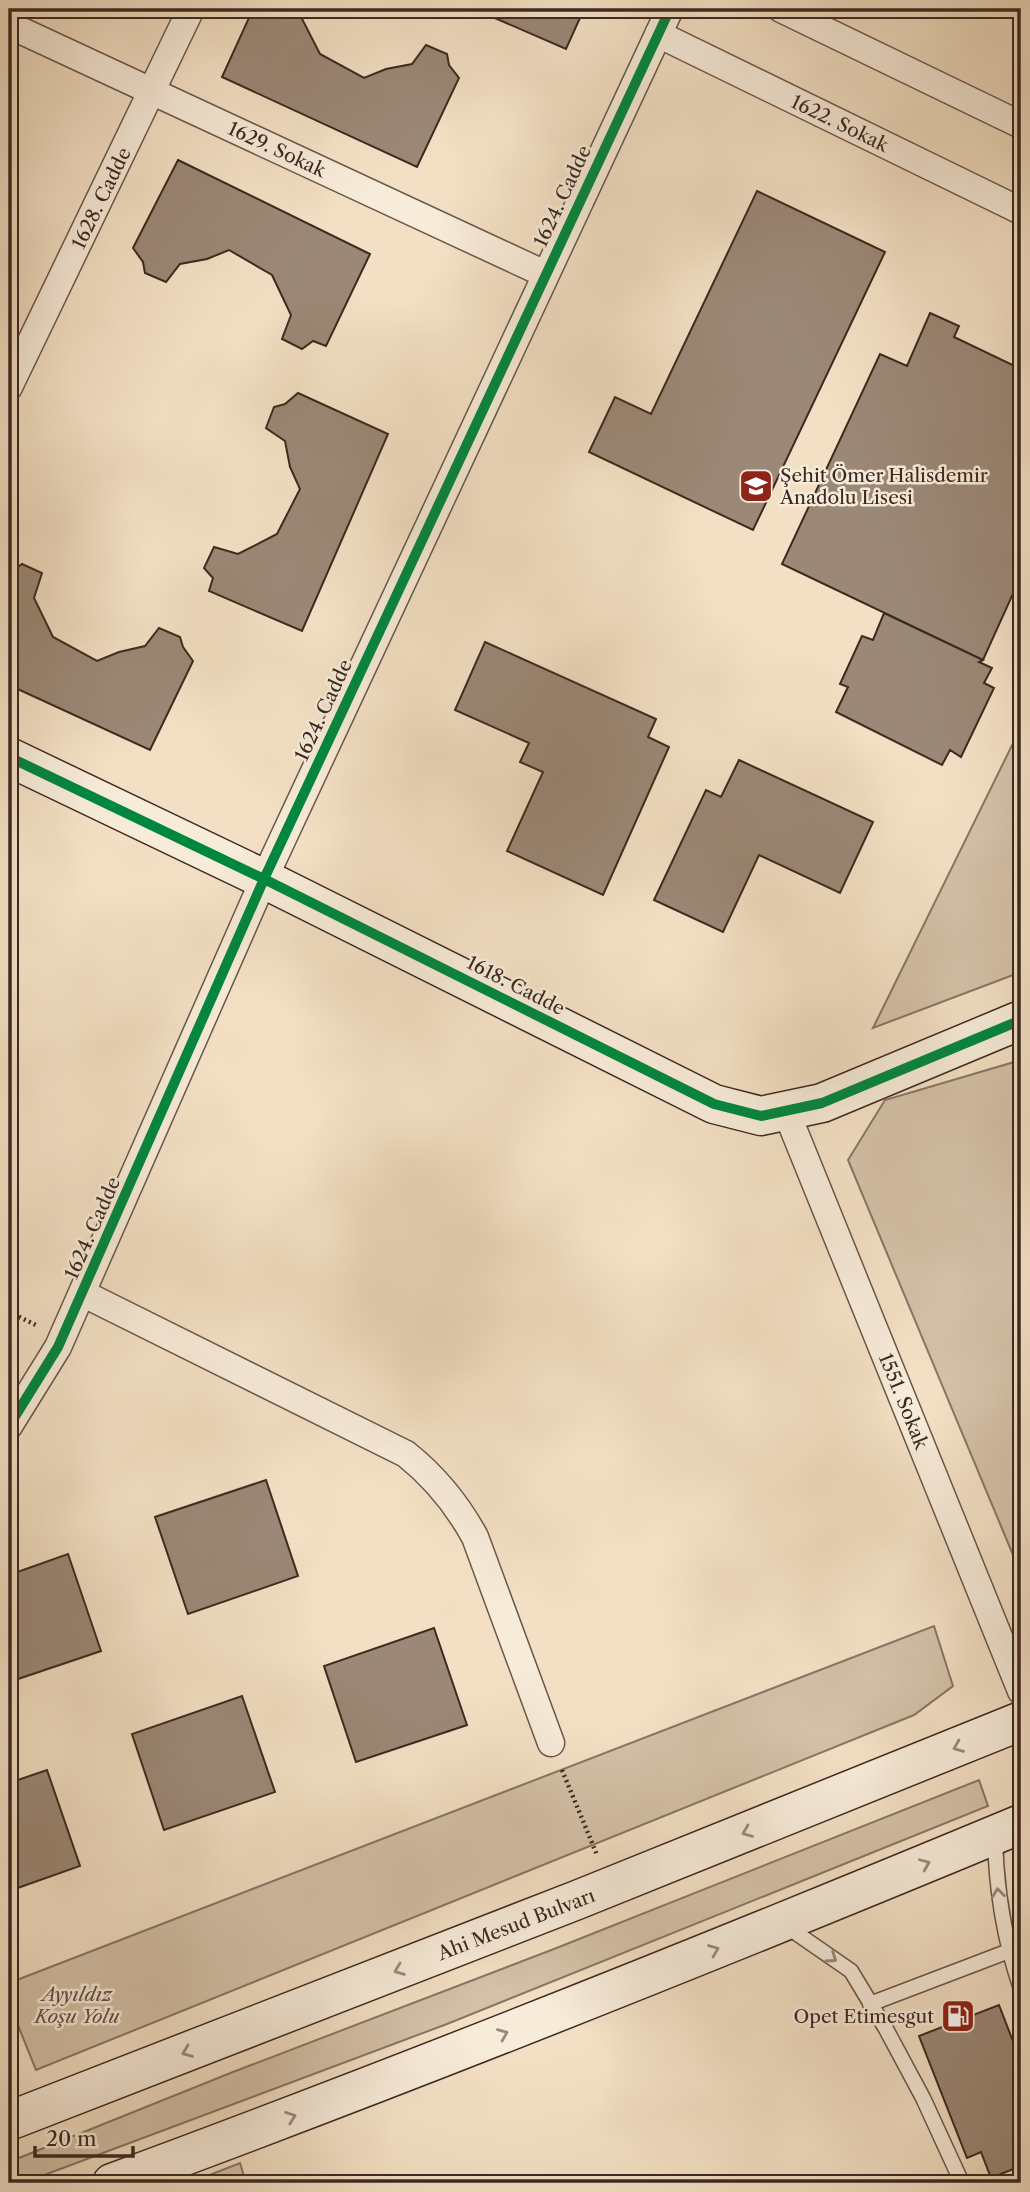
<svg xmlns="http://www.w3.org/2000/svg" width="1030" height="2192" viewBox="0 0 1030 2192" font-family="'Libre Caslon Text',serif">
  <style>
    .green { fill: #d4c1a8; stroke: #887565; stroke-width: 2 }
    .building { fill: #9b8876; stroke: #3c2922; stroke-width: 2 }
    .lines { fill: none; stroke-linecap: round; stroke-linejoin: round }
    .lane-casing { stroke: #6a574a; stroke-width: 17 }
    .street-casing { stroke: #6a574a; stroke-width: 29 }
    .secondary-casing { stroke: #3c2922; stroke-width: 41 }
    .path { stroke: #3c2922; stroke-width: 4.5; stroke-dasharray: 2 3.5; stroke-linecap: butt }
    .lane { stroke: #f7ebd9; stroke-width: 14 }
    .street { stroke: #f7ebd9; stroke-width: 26 }
    .secondary { stroke: #f7ebd9; stroke-width: 38 }
    .cycleway-casing { stroke: #f7ebd9; stroke-width: 15 }
    .cycleway { stroke: #00873e; stroke-width: 10 }
    .oneway { stroke: #9a8a7e }
    .labels { text-anchor: middle; stroke-width: 5; stroke-linejoin: round; paint-order: stroke }
    .street-label { font-size: 19px; fill: #3c2922; stroke: #f7ebd9 }
    .poi-label { font-size: 19px; fill: #3c2922; stroke: #f7ebd9; text-anchor: start }
    .park-label { font-size: 19px; font-style: italic; fill: #624f44; stroke: #f7ebd9 }
  </style>
  <rect width="100%" height="100%" fill="#f3e0c4"/>
  <filter id="stains"><feTurbulence type="fractalNoise" baseFrequency=".00286" numOctaves="4"/><feColorMatrix values="0 0 0 0 .2 0 0 0 0 .09 0 0 0 0 .02 0 0 0 .5 -.17"/></filter>
  <radialGradient id="worn" r=".72"><stop offset=".6" stop-color="#630" stop-opacity="0"/><stop offset="1" stop-color="#630" stop-opacity=".3"/></radialGradient>
  <path class="green" d="M1021 727V972L873 1028Z
    M1021 1060V1574L848 1160 885 1100Z
    M934 1626 953 1686 914 1715 36 2070 9 2003V1983Z
    M979 1780 988 1806 447 2024 23 2183H9V2162L233 2072 554 1949Z
    M240 2163 246 2183H189Z"/>
  <path class="building" d="M253 9H302L300 15 320 54 364 78 386 69 412 64 426 45 447 54 449 65 459 78 417 167 222 77Z
    M474 9H584L566 49Z
    M178 160 370 254 326 346 313 341 302 349 282 339 291 315 272 275 229 250 207 259 180 264 166 282 145 273 143 262 133 248Z
    M757 191 885 252 753 530 589 452 615 397 651 414Z
    M930 313 959 326 954 337 1021 369V576L983 660 782 564 880 354 907 366Z
    M298 393 388 434 302 631 209 591 213 578 204 568 214 547 238 554 277 534 300 489 290 467 285 441 266 428 274 407 285 404Z
    M22 564 42 573 34 598 53 637 97 661 119 652 145 646 159 628 180 637 183 647 193 661 150 750 9 685V571L11 572Z
    M884 613 983 660 979 662 992 668 984 683 994 688 961 757 950 750 942 765 836 712 848 687 840 684 862 636 873 640Z
    M485 642 656 719 648 737 669 747 603 895 507 851 543 772 520 762 529 743 455 710Z
    M739 760 873 822 840 893 759 855 723 932 654 900 706 790 721 797Z
    M266 1480 298 1576 188 1614 155 1517Z
    M68 1554 101 1651 9 1682V1575Z
    M434 1628 467 1725 356 1762 324 1666Z
    M242 1696 275 1792 164 1830 132 1734Z
    M47 1770 80 1866 9 1891V1783Z
    M999 2005 1021 2062V2166L991 2178 981 2152 967 2158 919 2036Z"/>
  <g class="lines">
    <g class="lane-casing">
      <path id="lane" d="M995 1836C996 1890 1004 1939 1021 1989
        M786 1926 851 1971 886 2029 923 2098 962 2183
        M870 2004 1009 1951"/>
    </g>
    <g class="street-casing">
      <path id="street" d="M781 9 1021 125
        M9 25 545 274
        M658 34 1021 211
        M9 387 191 9
        M786 1111 1021 1691
        M82 1293 406 1454C436 1478 457 1504 475 1537L551 1743
        M9 1426 58 1347 264 879 670 9"/>
    </g>
    <g class="secondary-casing">
      <path id="secondary" d="M9 757 264 879 714 1104 761 1116 822 1103 1021 1020
        M9 2121 577 1900 1021 1721
        M112 2183C418 2070 720 1949 1021 1824"/>
    </g>
    <path class="path" d="M9 1312 36 1325
      M562 1770 597 1855"/>
    <use href="#lane" class="lane"/>
    <use href="#street" class="street"/>
    <use href="#secondary" class="secondary"/>
    <g class="cycleway-casing">
      <path id="cycleway" d="M9 757 264 879 714 1104 761 1116 822 1103 1021 1020
        M9 1426 58 1347 264 879 670 9"/>
    </g>
    <use href="#cycleway" class="cycleway"/>
  </g>
  <defs><path id="oneway-chevron" d="M-2-3.5L2.5 0L-2 3.5" fill="none" stroke-width="1.6" stroke-linecap="round" stroke-linejoin="round" transform="scale(1.75)"/></defs>
  <g class="oneway">
    <use href="#oneway-chevron" transform="translate(958 1747) rotate(158)"/>
    <use href="#oneway-chevron" transform="translate(747 1832) rotate(158)"/>
    <use href="#oneway-chevron" transform="translate(925 1864) rotate(-23)"/>
    <use href="#oneway-chevron" transform="translate(998 1893) rotate(-97)"/>
    <use href="#oneway-chevron" transform="translate(714 1950) rotate(-22)"/>
    <use href="#oneway-chevron" transform="translate(832 1958) rotate(35)"/>
    <use href="#oneway-chevron" transform="translate(399 1970) rotate(159)"/>
    <use href="#oneway-chevron" transform="translate(503 2034) rotate(-22)"/>
    <use href="#oneway-chevron" transform="translate(187 2052) rotate(159)"/>
    <use href="#oneway-chevron" transform="translate(291 2117) rotate(-20)"/>
  </g>
  <defs>
    <g id="school-square" transform="scale(1.75)"><rect x="-9" y="-9" width="18" height="18" rx="4" fill="#8f2418" stroke="#f7ebd9"/><path d="M0-5L7-2L0 1L-7-2ZM-4 1L0 2.5L4 1V4Q0 6-4 4Z" fill="#fff"/></g>
    <g id="fuel-square" transform="scale(1.75)"><rect x="-9" y="-9" width="18" height="18" rx="4" fill="#8f2418" stroke="#f7ebd9"/><path d="M-5.5-6h7V0h2V4h1.3V-2.5L3-4.5l.8-.8L6-3V5H2.5V1h-1V6h-7ZM-4.2-4.7v3.2H.2V-4.7Z" fill="#fff"/></g>
  </defs>
  <g fill-rule="evenodd">
    <use href="#school-square" x="756" y="486"/>
    <use href="#fuel-square" x="958" y="2016"/>
  </g>
  <g class="labels">
    <g class="street-label">
      <text transform="translate(840 123) rotate(26)" y="7">1622. Sokak</text>
      <text transform="translate(277 149) rotate(25)" y="7">1629. Sokak</text>
      <text transform="translate(562 196) rotate(-65)" y="7">1624. Cadde</text>
      <text transform="translate(101 198) rotate(-64)" y="7">1628. Cadde</text>
      <text transform="translate(323 710) rotate(-65)" y="7">1624. Cadde</text>
      <text transform="translate(516 985) rotate(27)" y="7">1618. Cadde</text>
      <text transform="translate(92 1228) rotate(-66)" y="7">1624. Cadde</text>
      <text transform="translate(904 1401) rotate(68)" y="7">1551. Sokak</text>
      <text transform="translate(516 1924) rotate(-21)" y="7">Ahi Mesud Bulvarı</text>
    </g>
    <g class="poi-label">
      <text x="780" y="482">Şehit Ömer Halisdemir<tspan x="780" dy="22">Anadolu Lisesi</tspan></text>
      <text x="934" y="2023" text-anchor="end">Opet Etimesgut</text>
    </g>
    <g class="park-label">
      <text x="77" y="2001">Ayyıldız<tspan x="77" dy="22">Koşu Yolu</tspan></text>
    </g>
  </g>
  <rect width="1030" height="2192" fill="none" stroke="#f3e0c4" stroke-width="35"/>
  <rect x="10" y="10" width="1009" height="2171" fill="none" stroke="#3c2922" stroke-width="3.5"/>
  <rect x="18" y="18" width="995" height="2157" fill="none" stroke="#3c2922" stroke-width="2"/>
  <path d="M35 2146v10h98v-10" fill="none" stroke="#3c2922" stroke-width="3.5"/>
  <text x="46" y="2146" font-size="21" fill="#3c2922" stroke="#f7ebd9" stroke-width="5" paint-order="stroke">20 m</text>
  <rect width="100%" height="100%" filter="url(#stains)"/>
  <rect width="100%" height="100%" fill="url(#worn)"/>
</svg>
